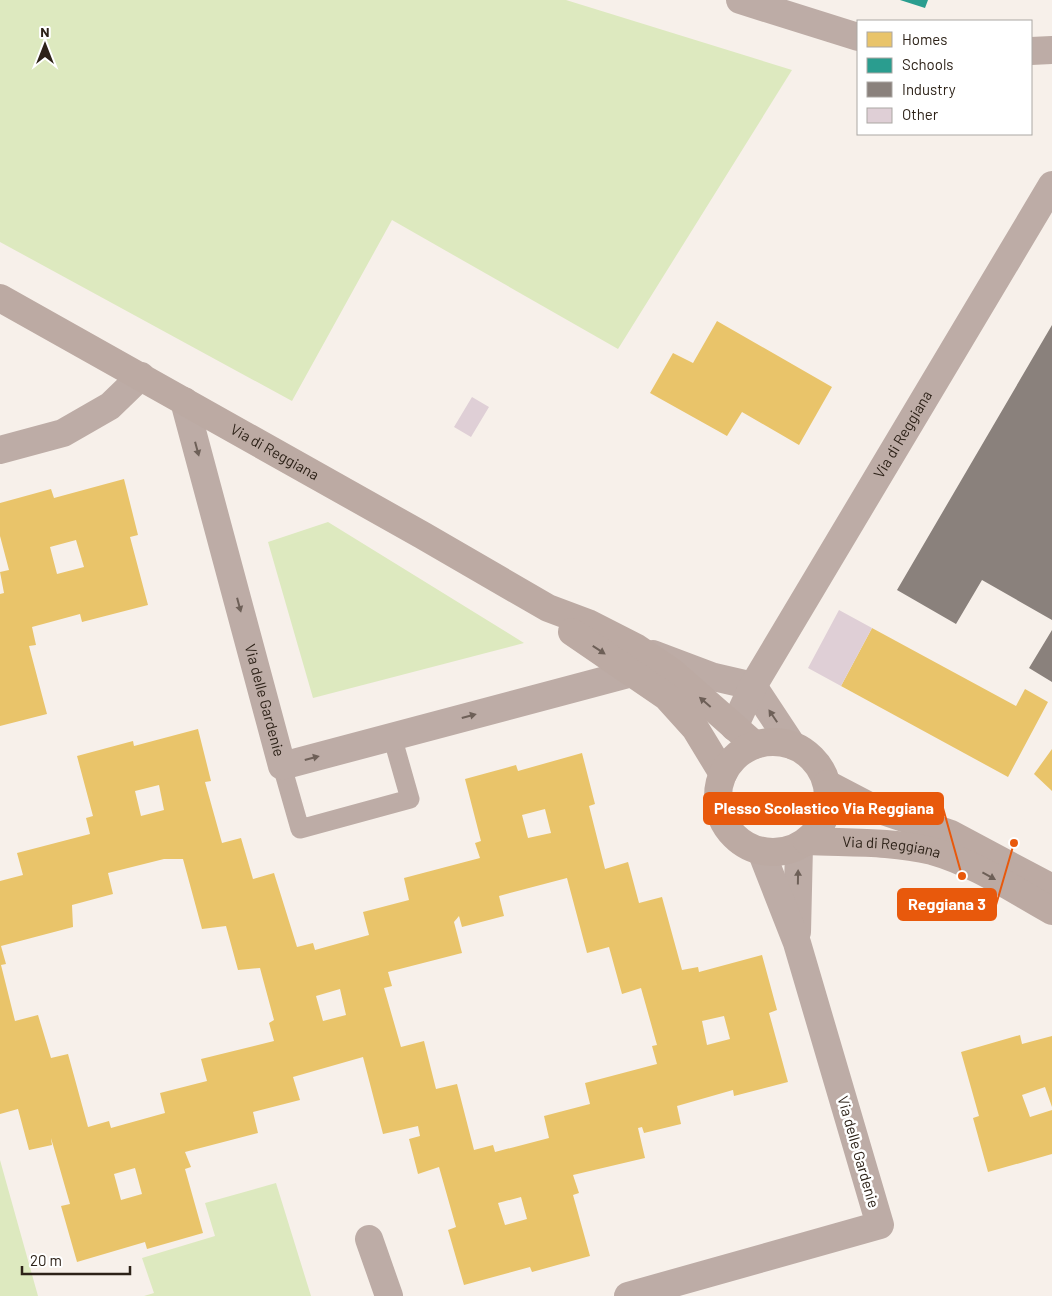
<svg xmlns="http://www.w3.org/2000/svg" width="1052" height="1296" viewBox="0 0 1052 1296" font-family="Barlow,sans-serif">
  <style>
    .green { fill: #dde9bf }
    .homes { fill: #e9c46a; fill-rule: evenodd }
    .schools { fill: #2a9d8f }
    .industry { fill: #8a817c }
    .building { fill: #dfcfd6 }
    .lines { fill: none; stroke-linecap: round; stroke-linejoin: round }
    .lane { stroke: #bdaca6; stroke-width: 19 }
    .street { stroke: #bdaca6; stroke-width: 28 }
    .secondary { stroke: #bcaaa3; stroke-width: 28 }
    .oneway { fill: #6e6058 }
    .oneway2 { fill: #6d5f57 }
    .labels { text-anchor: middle; stroke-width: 5; stroke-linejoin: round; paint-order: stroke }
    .street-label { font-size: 15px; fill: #2d2218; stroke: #fff }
    .leader { fill: none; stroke: #e8590c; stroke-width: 2 }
    .callout-dot { fill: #e8590c; stroke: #fff; stroke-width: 2 }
    .callout { fill: #e8590c; stroke: #e8590c; stroke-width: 2 }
    .callout-label { font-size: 16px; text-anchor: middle; font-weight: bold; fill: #fff }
  </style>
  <rect width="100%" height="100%" fill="#f7f0ea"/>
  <path class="green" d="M0 0H566L792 70 618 349 392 220 292 401 0 242Z
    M328 522 524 643 313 698 268 542Z
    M0 1160 38 1296H0Z
    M276 1183 311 1296H144L154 1293 142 1258 215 1236 205 1203Z"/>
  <path class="homes" d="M717 321 832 387 799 445 742 412 727 436 650 393 673 353 693 363Z
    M124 479 138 535 130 537 148 605 82 622 80 614 32 627 36 645 29 646 47 714 0 726V594L4 593 0 572 9 570 0 536V503L51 489 54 498ZM76 540 84 567 57 574 50 547Z
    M872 628 1016 706 1025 689 1048 702 1008 777 841 686Z
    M198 729 211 781 205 782 222 843 241 838 253 879 274 873 297 947 313 943 315 950 369 935 363 912 409 900 404 878 480 858 475 843 481 841 465 779 516 765 518 771 582 753 595 804 589 806 605 869 628 862 639 903 662 897 682 970 698 967 699 972 762 955 777 1010 769 1013 788 1082 734 1096 733 1090 677 1106 681 1124 644 1133 642 1127 638 1128 645 1158 573 1175 579 1193 573 1195 590 1256 532 1272 530 1267 464 1285 448 1230 456 1227 439 1167 418 1174 409 1139 420 1136 418 1126 383 1134 363 1057 293 1077 300 1100 253 1112 258 1133 185 1152 191 1167 185 1169 203 1233 147 1249 145 1242 77 1262 61 1206 70 1204 51 1138 52 1145 29 1150 18 1109 0 1114V881L23 875 17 853 90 834 86 818 93 816 77 756 133 741 134 746ZM159 785 164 810 141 816 135 791ZM545 809 551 833 528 838 522 815ZM164 859H183L202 929 226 926 238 970 260 968 274 1020 269 1023 274 1041 201 1059 207 1081 160 1093 165 1113 111 1128 109 1121 88 1127 68 1054 51 1058 38 1015 15 1021 1 965 6 964 1 946 73 927 72 905 113 894 108 873ZM567 878 587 953 609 947 622 994 641 988 657 1045 652 1046 657 1064 585 1083 590 1104 544 1116 549 1138 495 1152 493 1145 474 1150 457 1084 436 1089 424 1041 401 1047 384 988 392 986 388 972 462 953 454 922 459 916 462 927 504 916 499 896ZM340 989 346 1015 323 1021 316 996ZM724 1016 730 1039 707 1045 702 1021ZM135 1168 142 1194 121 1200 114 1174ZM521 1197 527 1219 505 1225 498 1203Z
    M1052 749V791L1034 774Z
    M1020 1035 1022 1044 1052 1036V1107L1045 1087 1022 1095 1030 1117 1052 1110V1154L988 1172 973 1118 979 1116 961 1052Z"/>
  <path class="schools" d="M900 0H928L925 8Z"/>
  <path class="industry" d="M1052 325V620L982 580 956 624 897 590Z
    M1052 630V682L1029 668Z"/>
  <path class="building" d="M472 397 489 407 471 437 454 427Z
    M839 610 872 628 841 686 808 668Z"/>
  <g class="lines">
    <path class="lane" d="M282 766 300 829 410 799 392 736"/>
    <g class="street">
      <path d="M740 0 858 37"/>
      <path d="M1031 51 1052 50"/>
      <path id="s1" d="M184 401 282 766 632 673"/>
      <path d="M0 450 63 433 110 406 141 376"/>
      <path d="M653 654 714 677 753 686 792 745"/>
      <path id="s2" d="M734 727 753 686 1052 185"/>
      <path d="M797 932 799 846"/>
      <path d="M369 1239 389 1296"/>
      <path d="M628 1296 880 1225 797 943 761 851"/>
    </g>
    <g class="secondary">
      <path id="s3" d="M0 298 422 535 548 608 588 623 637 648 671 671 755 745"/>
      <path d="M572 632 667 697 695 728 723 774"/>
      <circle cx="773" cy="797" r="55"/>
      <path d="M827 784 871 807 951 834 1052 888"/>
      <path id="s4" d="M807 841C848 843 892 841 932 851 975 863 1014 890 1052 911"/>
    </g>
  </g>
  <defs><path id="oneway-solid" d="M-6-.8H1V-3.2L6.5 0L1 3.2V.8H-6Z" transform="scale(1.25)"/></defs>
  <g class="oneway">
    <use href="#oneway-solid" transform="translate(197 449) rotate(75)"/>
    <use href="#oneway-solid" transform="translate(239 605) rotate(75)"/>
    <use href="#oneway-solid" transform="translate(469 716) rotate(-15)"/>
    <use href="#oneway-solid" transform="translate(773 716) rotate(-124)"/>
    <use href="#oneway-solid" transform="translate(312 758) rotate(-15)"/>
    <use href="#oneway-solid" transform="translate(798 877) rotate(-89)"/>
  </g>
  <g class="oneway2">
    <use href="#oneway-solid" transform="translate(599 650) rotate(33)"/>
    <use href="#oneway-solid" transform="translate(705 702) rotate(-139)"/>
    <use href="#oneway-solid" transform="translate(989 876) rotate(29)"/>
  </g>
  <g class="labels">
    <g class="street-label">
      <text dy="5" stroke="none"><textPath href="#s2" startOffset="338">Via di Reggiana</textPath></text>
      <text dy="5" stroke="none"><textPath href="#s3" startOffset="315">Via di Reggiana</textPath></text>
      <text dy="5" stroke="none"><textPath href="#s1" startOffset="310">Via delle Gardenie</textPath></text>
      <text dy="5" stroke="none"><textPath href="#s4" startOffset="85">Via di Reggiana</textPath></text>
      <text transform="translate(858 1152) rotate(74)" y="5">Via delle Gardenie</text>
    </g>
  </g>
  <path class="leader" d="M962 876L943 808M1014 843L996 905"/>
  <g class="callout-dot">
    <circle cx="962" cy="876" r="5"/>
    <circle cx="1014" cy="843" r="5"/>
  </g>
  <g class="callout">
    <rect x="704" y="793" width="239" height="31" rx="5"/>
    <rect x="898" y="889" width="98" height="31" rx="5"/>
  </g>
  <g class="callout-label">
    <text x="824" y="814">Plesso Scolastico Via Reggiana</text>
    <text x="947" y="910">Reggiana 3</text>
  </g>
  <rect x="857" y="20" width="175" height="115" fill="#ffffff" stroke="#aba7a3"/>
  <rect x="867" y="32" width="25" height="15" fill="#e9c46a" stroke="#aba7a3"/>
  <text x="902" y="45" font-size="15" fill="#2d2218">Homes</text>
  <rect x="867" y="58" width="25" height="15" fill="#2a9d8f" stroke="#aba7a3"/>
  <text x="902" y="70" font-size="15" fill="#2d2218">Schools</text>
  <rect x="867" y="82" width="25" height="15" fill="#8a817c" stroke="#aba7a3"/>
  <text x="902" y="95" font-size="15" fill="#2d2218">Industry</text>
  <rect x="867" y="108" width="25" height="15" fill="#dfcfd6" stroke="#aba7a3"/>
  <text x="902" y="120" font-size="15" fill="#2d2218">Other</text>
  <g transform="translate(45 45)" stroke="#ffffff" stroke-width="4" paint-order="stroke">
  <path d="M0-4L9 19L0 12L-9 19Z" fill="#2d2218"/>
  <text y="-8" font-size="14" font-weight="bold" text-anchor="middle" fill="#2d2218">N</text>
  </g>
  <path d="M22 1266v8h108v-8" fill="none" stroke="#2d2218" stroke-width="2.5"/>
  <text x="30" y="1266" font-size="15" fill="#2d2218" stroke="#ffffff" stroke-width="4" paint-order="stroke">20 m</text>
</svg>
